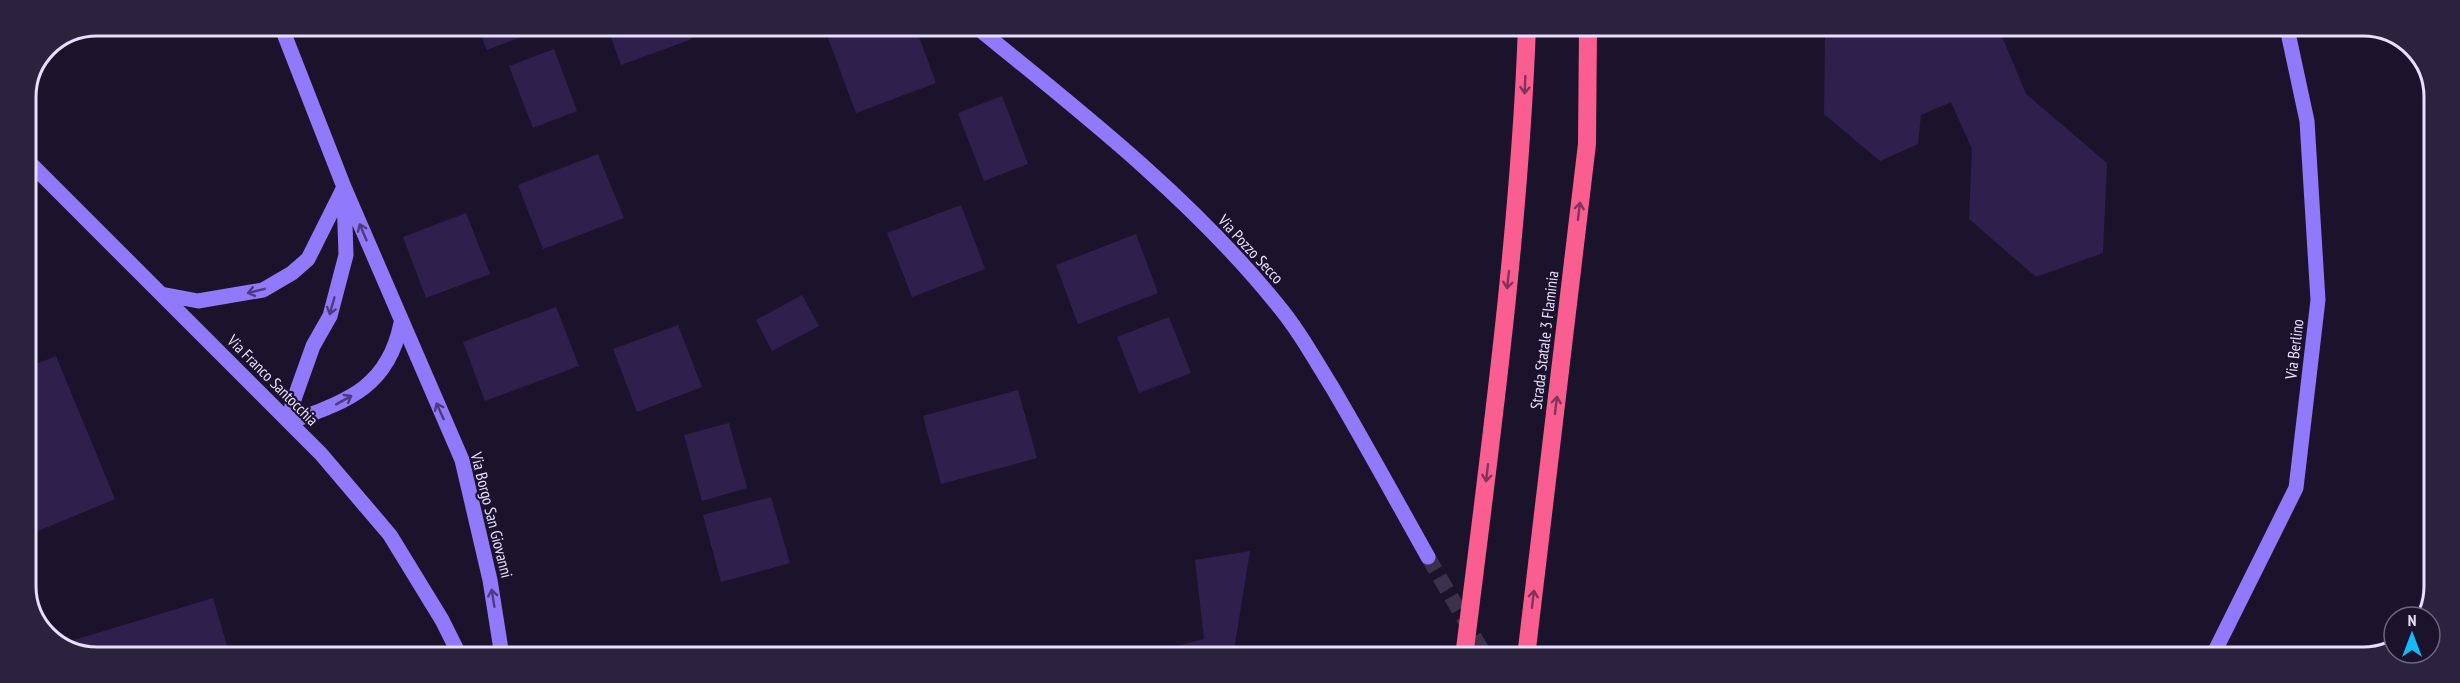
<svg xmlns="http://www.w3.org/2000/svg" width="2460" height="683" viewBox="0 0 2460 683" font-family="'PT Sans Narrow',sans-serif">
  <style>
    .building { fill: #2f1f4c }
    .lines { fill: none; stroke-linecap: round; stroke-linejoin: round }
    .secondary-tunnel { stroke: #3a324c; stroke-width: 15; stroke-dasharray: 15 8; stroke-linecap: butt }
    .secondary { stroke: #9079fb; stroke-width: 15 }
    .highway { stroke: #fa5e91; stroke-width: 18 }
    .oneway { stroke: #7f3559 }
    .oneway2 { stroke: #4a3c7f }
    .labels { text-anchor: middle; stroke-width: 4.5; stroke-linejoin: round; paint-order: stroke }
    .street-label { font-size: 16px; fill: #e7dffe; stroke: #1b132c }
    .rim { fill: none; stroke: #e7dffe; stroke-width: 3 }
  </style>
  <rect width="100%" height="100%" fill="#1b132c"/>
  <path class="building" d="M477 26H540L542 29 487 50Z
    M607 26H687L692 39 621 65Z
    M859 26H915L936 83 856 113 828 38Z
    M1829 27H2003L2002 36 2026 94 2107 163 2103 253 2036 277 1969 219 1972 149 1951 102 1921 115 1918 144 1880 161 1824 114 1825 29Z
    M554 49 577 111 533 128 509 66Z
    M1002 96 1028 164 984 181 958 113Z
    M598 154 624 218 543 249 518 185Z
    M961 205 985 269 912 297 887 233Z
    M466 213 490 274 426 298 403 237Z
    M1136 234 1158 293 1078 324 1056 265Z
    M802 295 819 326 772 351 756 320Z
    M556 307 579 366 485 401 463 342Z
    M1169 317 1191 373 1139 393 1117 337Z
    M678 325 702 387 637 412 613 349Z
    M56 356 115 499 26 536V368Z
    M1018 390 1037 458 941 484 923 416Z
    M729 423 747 488 702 501 684 435Z
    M771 497 790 563 721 582 703 515Z
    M1250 551 1233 656H1140L1204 639 1195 560Z
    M213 598 230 655H79L61 644Z"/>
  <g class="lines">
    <path class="secondary-tunnel" d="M1428 557 1486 657"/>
    <path class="secondary" d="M281 26 344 187 462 460 490 580 502 656
      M975 26C1080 111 1191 198 1276 303 1298 329 1314 358 1332 387 1365 443 1396 500 1428 557
      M26 159 321 454 390 535 442 620 460 656
      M161 294 198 301 263 290 292 273 308 259 343 189
      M290 422 292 405 313 346 330 316 346 255 344 196
      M290 422C347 401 388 388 401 323
      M2212 657 2296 488 2318 300 2307 121 2287 28"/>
    <path class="highway" d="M1464 657C1490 447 1519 238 1527 27
      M1526 657 1587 144 1588 27"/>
  </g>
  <defs><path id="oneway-shaft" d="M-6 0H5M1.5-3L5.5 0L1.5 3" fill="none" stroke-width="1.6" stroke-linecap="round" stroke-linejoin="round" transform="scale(1.5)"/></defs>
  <g class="oneway">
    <use href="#oneway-shaft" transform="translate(1525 85) rotate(92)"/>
    <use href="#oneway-shaft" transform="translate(1579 211) rotate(-83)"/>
    <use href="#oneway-shaft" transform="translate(1508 280) rotate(96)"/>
    <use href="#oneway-shaft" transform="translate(1556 405) rotate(-83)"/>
    <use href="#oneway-shaft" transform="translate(1487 473) rotate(97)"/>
    <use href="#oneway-shaft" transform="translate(1533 599) rotate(-83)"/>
  </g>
  <g class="oneway2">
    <use href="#oneway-shaft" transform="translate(363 232) rotate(-113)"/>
    <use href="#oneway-shaft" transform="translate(256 291) rotate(166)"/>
    <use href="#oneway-shaft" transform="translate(332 306) rotate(106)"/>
    <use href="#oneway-shaft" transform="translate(344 400) rotate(-29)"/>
    <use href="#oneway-shaft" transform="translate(440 411) rotate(-114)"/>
    <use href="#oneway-shaft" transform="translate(493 598) rotate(-99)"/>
  </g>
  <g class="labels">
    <g class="street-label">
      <text transform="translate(1251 249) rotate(47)" y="6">Via Pozzo Secco</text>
      <text transform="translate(1544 340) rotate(-83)" y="6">Strada Statale 3 Flaminia</text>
      <text transform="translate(2294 349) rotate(-83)" y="6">Via Berlino</text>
      <text transform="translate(273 380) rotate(45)" y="6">Via Franco Santocchia</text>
      <text transform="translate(492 515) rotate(76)" y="6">Via Borgo San Giovanni</text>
    </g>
  </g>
  <path d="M0 0H2460V683H0ZM97 36H2363A61 61 0 0 1 2424 97V586A61 61 0 0 1 2363 647H97A61 61 0 0 1 36 586V97A61 61 0 0 1 97 36Z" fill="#2b233d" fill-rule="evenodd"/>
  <path class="rim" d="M97 36H2363A61 61 0 0 1 2424 97V586A61 61 0 0 1 2363 647H97A61 61 0 0 1 36 586V97A61 61 0 0 1 97 36Z"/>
  <g transform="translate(2412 635)"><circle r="28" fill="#1b132c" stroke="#6d6580" stroke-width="1.5"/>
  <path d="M0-4.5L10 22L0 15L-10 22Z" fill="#12bdf7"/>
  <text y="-9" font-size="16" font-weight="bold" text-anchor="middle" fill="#e7dffe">N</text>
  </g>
</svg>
